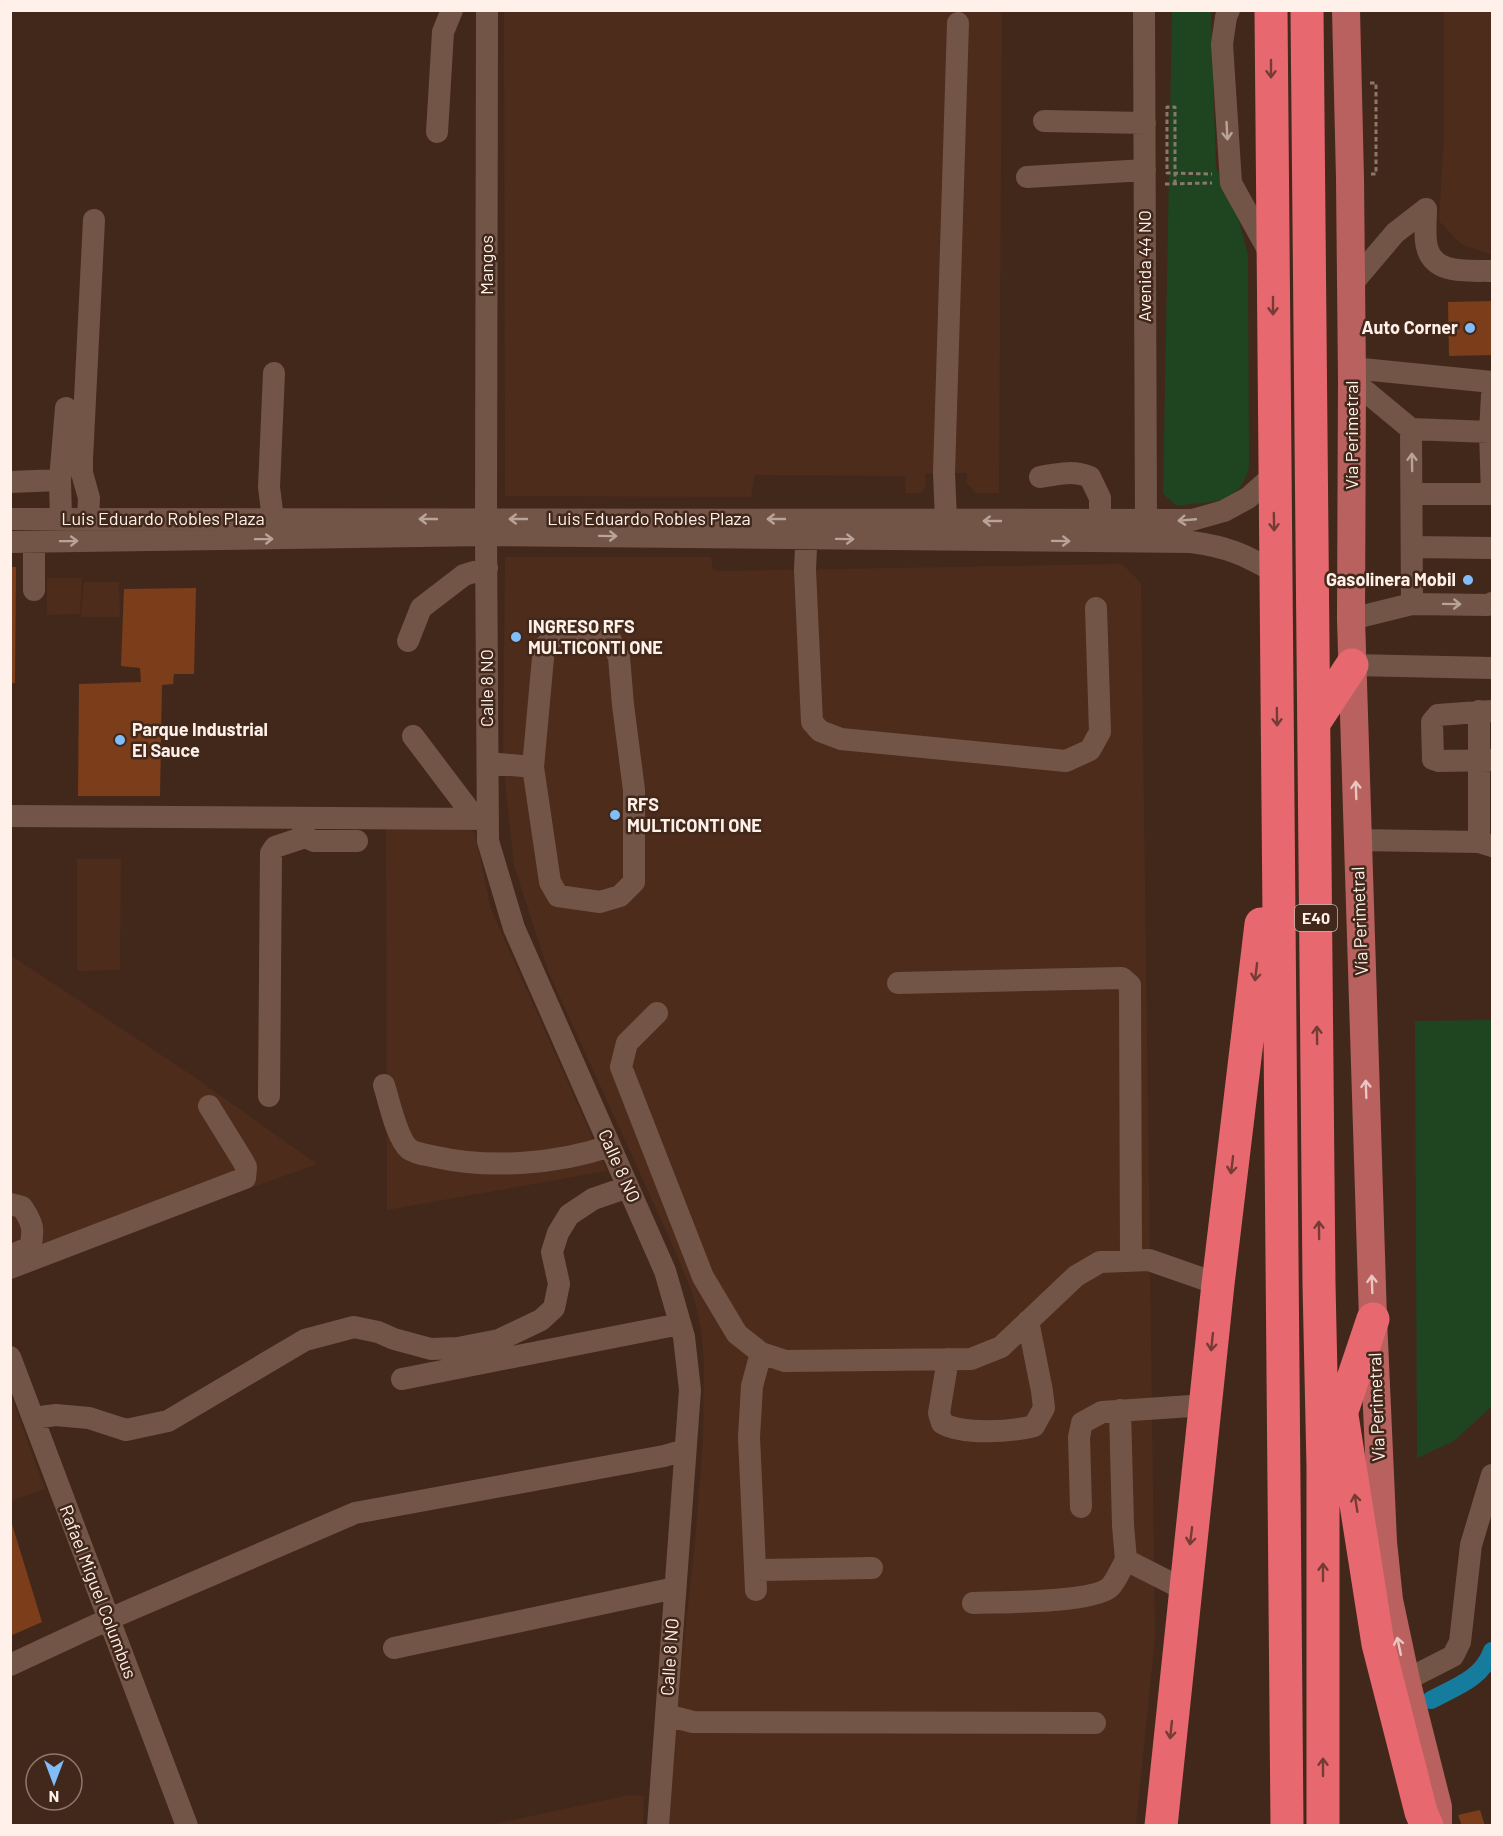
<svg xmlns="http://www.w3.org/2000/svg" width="1503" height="1836" viewBox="0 0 1503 1836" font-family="Barlow,sans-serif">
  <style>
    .built { fill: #4d2c1c }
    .green { fill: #1e4520 }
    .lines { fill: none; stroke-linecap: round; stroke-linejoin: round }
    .canal { stroke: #157c9d; stroke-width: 18 }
    .building { fill: #7c3d1b }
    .path { stroke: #8c776c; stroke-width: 3; stroke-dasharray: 4.5 3; stroke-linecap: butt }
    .minor { stroke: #735547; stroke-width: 22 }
    .major { stroke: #b9615f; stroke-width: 28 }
    .highway { stroke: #e7696f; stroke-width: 33 }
    .oneway { stroke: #743c34 }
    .oneway2 { stroke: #b9a398 }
    .oneway3 { stroke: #eac6c0 }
    .poi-dot { fill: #80bdfa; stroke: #42281b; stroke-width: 2 }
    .labels { text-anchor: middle; stroke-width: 5; stroke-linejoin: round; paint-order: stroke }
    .shield { fill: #42281b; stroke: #c6b5ac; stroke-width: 1.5 }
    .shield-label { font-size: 16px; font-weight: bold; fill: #fff1ea }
    .street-label { font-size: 18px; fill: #fff1ea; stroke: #42281b }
    .poi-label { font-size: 18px; font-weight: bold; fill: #fff1ea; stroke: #42281b; text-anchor: start }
  </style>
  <rect width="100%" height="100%" fill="#42281b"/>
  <path class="built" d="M504 11H1002L999 493H976L967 483V473H925L926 487 920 493H906L905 476 755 475 751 497 505 496Z
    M1444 11H1492V255L1461 244 1439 221 1444 134Z
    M505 557H711L713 570 720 571 1122 564 1141 583 1155 1638 1136 1825H663L695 1544 703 1439 704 1364 701 1328 693 1295 673 1246 549 973 514 866 503 763Z
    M47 578H82L80 614 47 615Z
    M84 582H119L120 617H81Z
    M386 825H462L475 833 491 909 607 1171 387 1210Z
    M77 859H121L120 970 77 971Z
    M10 955 187 1072 317 1164 11 1274Z
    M11 1396 45 1489 11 1501H10Z
    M629 1795 644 1796 643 1825H489Z"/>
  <path class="green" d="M1172 11H1211L1216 168 1234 202 1248 255 1249 468C1237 508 1212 500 1177 506L1163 494Z
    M1492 1020V1406L1454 1441 1417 1458 1415 1021Z"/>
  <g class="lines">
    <path class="canal" d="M1431 1700C1455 1687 1482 1679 1492 1651"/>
  </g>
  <path class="building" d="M1492 301V355L1449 356 1448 302Z
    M10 567H16L15 683H10Z
    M196 588 194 674H174L173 684 162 685 160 796H78L79 684 141 682 140 668 121 666 124 589Z
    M11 1521 42 1622 10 1636V1522Z
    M1480 1810 1485 1826H1462L1458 1815Z"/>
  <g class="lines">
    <path class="path" d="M1370 83H1376V174H1371
      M1165 184 1212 183
      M1175 184V107H1167V173L1212 174"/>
    <path class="minor" d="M487 10 486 535 488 841 514 928 665 1271 684 1337 690 1390 658 1826
      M1144 10 1146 522
      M1229 10 1226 17 1222 44 1231 183 1271 255
      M1044 121 1145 123
      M437 132 443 32 452 10
      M1027 177 1145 170
      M1426 209C1426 221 1424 236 1427 247 1434 276 1470 270 1492 271
      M1351 285 1395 233 1426 209
      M1352 368 1492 382
      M1411 429 1490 432 1492 494
      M1490 432 1492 395
      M1040 477C1057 474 1073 470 1090 477L1100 498V521
      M10 482 60 480
      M1412 494H1492
      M10 519 1192 520 1224 511 1248 498 1274 475
      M61 519 60 480 66 408
      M88 519 89 498 82 473V459L94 220
      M273 519 269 487 274 373
      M946 520 944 473 958 23
      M807 524 805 570 812 722 820 731 841 739 1066 761 1090 750 1100 732 1096 608
      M10 542 486 535 1191 542C1228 547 1243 554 1275 572
      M1413 547 1492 548
      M34 590V542
      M1412 604 1488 605 1492 603
      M1351 619 1412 604 1411 429 1352 380
      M580 632 609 637 619 657 623 705 634 790V882L620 896 600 902 558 896 550 882 533 767 544 647 557 634Z
      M408 641 421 608 464 575 487 568
      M1352 665 1492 668
      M1479 711V842
      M1492 711 1438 715 1432 722 1433 759 1439 761 1492 760
      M413 736 475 818
      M488 763 533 767
      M10 816 488 819
      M302 822 305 837 314 841H357
      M1357 840 1479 842 1492 846
      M898 983 1122 978 1130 985 1131 1261
      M657 1013 627 1043 621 1067 703 1277 737 1334 761 1353 785 1361 971 1359 1001 1347 1076 1276 1100 1262 1149 1260 1218 1284
      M384 1085C389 1101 397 1139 409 1149 416 1154 428 1155 436 1157 490 1169 557 1164 610 1146
      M269 1096 271 853 275 847 305 837
      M10 1204 22 1207C32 1222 35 1229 30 1247L10 1256
      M10 1268 245 1178 246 1167 243 1161 209 1106
      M10 1357 187 1826
      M948 1359 939 1413 942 1423C962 1435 1011 1432 1034 1426L1044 1408 1042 1391 1028 1321
      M402 1379 680 1324
      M1120 1410 1123 1525 1126 1560 1185 1590
      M33 1418 56 1415 89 1418 126 1430 168 1421 305 1340 354 1327 378 1332 394 1339 431 1349 458 1348 499 1340 541 1320 554 1308 559 1284 552 1252 558 1233 569 1215 593 1199 628 1187
      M1081 1507 1079 1437 1082 1423 1102 1412 1206 1405
      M755 1570 872 1568
      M756 1590 749 1437 752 1386 761 1353
      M973 1603C1001 1602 1089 1603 1109 1588 1116 1582 1121 1568 1126 1560
      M394 1648 675 1588
      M10 1665 109 1619 355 1513 664 1456 685 1450
      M1406 1680 1453 1656 1460 1642 1471 1545 1492 1475
      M666 1715 693 1722 1095 1723"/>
    <path class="major" d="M1346 10 1350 179 1352 380 1351 619 1373 1319 1383 1542 1389 1600 1406 1680 1438 1807V1826"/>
    <path class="highway" d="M1271 10 1287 1826
      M1307 10 1319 1284 1323 1467V1826
      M1314 723 1352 665
      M1338 1390 1378 1644 1421 1812 1427 1826
      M1340 1417 1373 1319
      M1161 1826 1218 1284 1261 924"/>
  </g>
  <defs><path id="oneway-shaft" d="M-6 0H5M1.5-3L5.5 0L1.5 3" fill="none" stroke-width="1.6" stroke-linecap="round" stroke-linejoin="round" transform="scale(1.5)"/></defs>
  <g class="oneway">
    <use href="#oneway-shaft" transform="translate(1271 69) rotate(90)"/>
    <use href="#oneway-shaft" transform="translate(1273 306) rotate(90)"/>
    <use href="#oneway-shaft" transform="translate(1274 522) rotate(89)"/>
    <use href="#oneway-shaft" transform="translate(1277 717) rotate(89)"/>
    <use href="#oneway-shaft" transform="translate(1256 972) rotate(97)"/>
    <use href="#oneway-shaft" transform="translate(1317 1035) rotate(-91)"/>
    <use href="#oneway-shaft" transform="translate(1232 1165) rotate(97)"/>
    <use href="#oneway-shaft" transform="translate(1319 1230) rotate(-91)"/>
    <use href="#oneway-shaft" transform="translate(1212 1342) rotate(96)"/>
    <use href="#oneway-shaft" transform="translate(1356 1503) rotate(-99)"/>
    <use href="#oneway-shaft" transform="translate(1191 1536) rotate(97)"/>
    <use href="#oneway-shaft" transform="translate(1323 1572) rotate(-90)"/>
    <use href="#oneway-shaft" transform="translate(1171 1730) rotate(96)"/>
    <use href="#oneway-shaft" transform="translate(1323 1767) rotate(-90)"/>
  </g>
  <g class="oneway2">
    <use href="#oneway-shaft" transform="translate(1227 131) rotate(87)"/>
    <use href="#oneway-shaft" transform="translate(1412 462) rotate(-91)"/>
    <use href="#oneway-shaft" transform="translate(428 519) rotate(180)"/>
    <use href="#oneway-shaft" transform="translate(518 519) rotate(180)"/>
    <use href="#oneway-shaft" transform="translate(776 519) rotate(180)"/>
    <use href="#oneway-shaft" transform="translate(1187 520) rotate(175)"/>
    <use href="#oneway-shaft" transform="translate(992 521) rotate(-180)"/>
    <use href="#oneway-shaft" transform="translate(608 536) rotate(1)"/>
    <use href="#oneway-shaft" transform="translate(264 539) rotate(-1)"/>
    <use href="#oneway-shaft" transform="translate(845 539) rotate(1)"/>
    <use href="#oneway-shaft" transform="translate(69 541) rotate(-1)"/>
    <use href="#oneway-shaft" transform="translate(1061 541) rotate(1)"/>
    <use href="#oneway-shaft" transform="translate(1452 604) rotate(1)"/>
  </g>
  <g class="oneway3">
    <use href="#oneway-shaft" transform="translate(1356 790) rotate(-92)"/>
    <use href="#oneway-shaft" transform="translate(1366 1089) rotate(-92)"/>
    <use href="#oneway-shaft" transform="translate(1372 1284) rotate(-92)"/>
    <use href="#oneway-shaft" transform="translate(1399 1646) rotate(-102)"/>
  </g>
  <g class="poi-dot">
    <circle cx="1470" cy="328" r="6"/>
    <circle cx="1468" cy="580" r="6"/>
    <circle cx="516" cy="637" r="6"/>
    <circle cx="120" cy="740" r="6"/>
    <circle cx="615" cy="815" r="6"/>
  </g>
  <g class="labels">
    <rect class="shield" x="1295" y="905" width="42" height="26" rx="4.5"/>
    <g class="shield-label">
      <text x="1316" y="924">E40</text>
    </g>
    <g class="street-label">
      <text transform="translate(487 265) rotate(-90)" y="6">Mangos</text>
      <text transform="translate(1145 266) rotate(-90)" y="6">Avenida 44 NO</text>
      <text transform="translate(1352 435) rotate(-90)" y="6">Vía Perimetral</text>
      <text x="163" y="525">Luis Eduardo Robles Plaza</text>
      <text x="649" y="525">Luis Eduardo Robles Plaza</text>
      <text transform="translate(487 688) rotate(-90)" y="6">Calle 8 NO</text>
      <text transform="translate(1360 921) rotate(-92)" y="6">Vía Perimetral</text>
      <text transform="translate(619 1166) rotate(66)" y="6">Calle 8 NO</text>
      <text transform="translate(1377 1407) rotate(-92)" y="6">Vía Perimetral</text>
      <text transform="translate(98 1592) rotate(69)" y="6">Rafael Miguel Columbus</text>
      <text transform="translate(670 1657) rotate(-86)" y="6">Calle 8 NO</text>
    </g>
    <g class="poi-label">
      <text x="1458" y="334" text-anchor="end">Auto Corner</text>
      <text x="1456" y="586" text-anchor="end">Gasolinera Mobil</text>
      <text x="528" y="633">INGRESO RFS<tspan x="528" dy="21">MULTICONTI ONE</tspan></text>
      <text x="132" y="736">Parque Industrial<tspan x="132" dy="21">El Sauce</tspan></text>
      <text x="627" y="811">RFS<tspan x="627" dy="21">MULTICONTI ONE</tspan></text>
    </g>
  </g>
  <rect width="1503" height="1836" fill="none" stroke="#fff1ea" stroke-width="24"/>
  <g transform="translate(54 1782) rotate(180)"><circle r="28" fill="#42281b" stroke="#8e786e" stroke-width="1.5"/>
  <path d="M0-4.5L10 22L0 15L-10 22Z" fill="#80bdfa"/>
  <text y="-9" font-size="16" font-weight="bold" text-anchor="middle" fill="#fff1ea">N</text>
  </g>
</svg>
